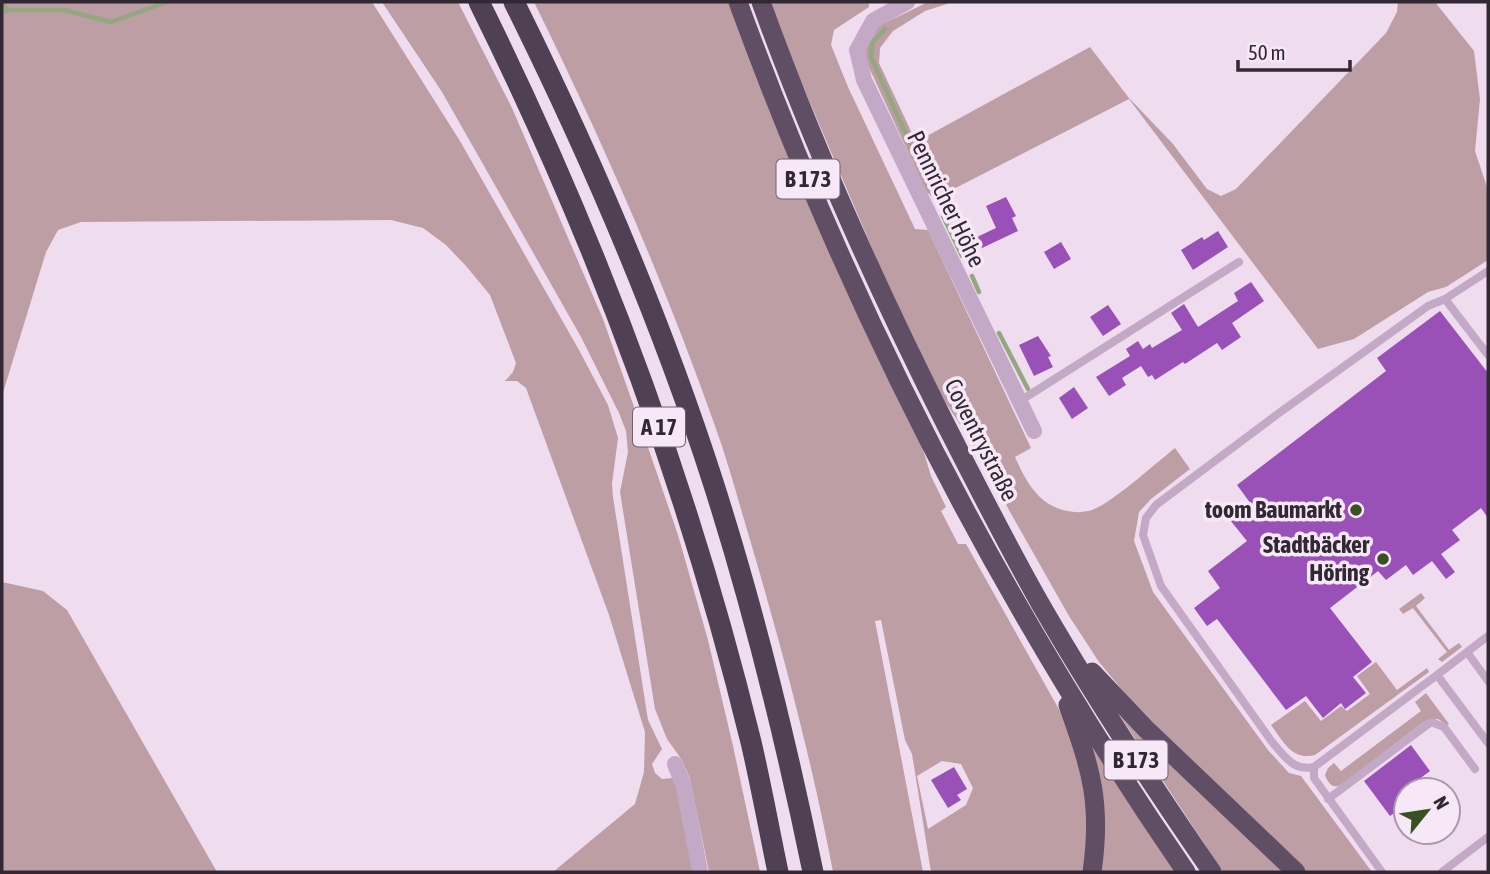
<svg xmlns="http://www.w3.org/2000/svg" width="1490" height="874" viewBox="0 0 1490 874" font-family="'Asap Condensed',sans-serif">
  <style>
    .green { fill: #bc9ea4; fill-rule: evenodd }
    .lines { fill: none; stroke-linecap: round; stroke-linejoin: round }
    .stream { stroke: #93a87e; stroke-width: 4.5 }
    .building { fill: #9951b8 }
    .service { stroke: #c3a9c5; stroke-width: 8 }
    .minor { stroke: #c3a9c5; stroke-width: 16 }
    .trunk { stroke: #5f4e64; stroke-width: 19 }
    .motorway { stroke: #4f4053; stroke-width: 21 }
    .poi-dot { fill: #385023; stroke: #f7e8f7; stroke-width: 2.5 }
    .labels { text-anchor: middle; stroke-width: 7; stroke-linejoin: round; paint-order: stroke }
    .shield { fill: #f7e8f7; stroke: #6c626e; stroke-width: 2 }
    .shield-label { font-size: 23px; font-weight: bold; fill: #312833 }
    .street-label { font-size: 24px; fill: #312833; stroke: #f7e8f7 }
    .poi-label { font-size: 24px; font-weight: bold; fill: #312833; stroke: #f7e8f7; text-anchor: end }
  </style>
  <rect width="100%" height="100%" fill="#efdcef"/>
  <path class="green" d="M2 2H372L460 141 579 350 608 405 618 438 612 484 613 497 648 720 662 749 652 764 655 773 662 779 673 778 681 783 694 872H553L635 804 644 772 645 732 609 615 526 388 517 381H505L513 372 516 363 490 295 466 266 446 245 423 228 391 220 81 222 58 230 46 252 2 396Z
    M382 2H458L512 108 603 319 639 421 678 535 708 640 733 746 760 872H709L690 779 682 760 667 739 655 709 620 492 628 452 626 431 619 413 581 337 442 92Z
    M534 2H729C784 154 852 300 922 446L931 476 946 507 941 511 958 544H966L1070 729 1090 795 1087 872H931L912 754 905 740 881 620 875 621 923 872H833C812 761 783 652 751 543 739 504 729 464 715 426 664 281 602 140 534 2ZM942 761 961 764 973 788 966 805 928 829 917 776Z
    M770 2H869V7L834 30 831 45 848 87 915 229 928 230 1031 448 1015 457C1021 470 1027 483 1037 494 1050 509 1073 516 1092 510 1112 503 1156 463 1175 448L1190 469 1151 499 1139 512 1134 541 1153 592 1268 750 1289 773 1301 776 1372 872H1306L1142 714 1099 662 1069 616 962 427 939 393 906 328 785 44Z
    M928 2H953L925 11 893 31 880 48 879 63 916 142 1090 47 1129 98 1173 144 1207 189 1221 196 1236 189 1386 33 1397 12 1398 2H1435L1474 51 1480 99 1475 151 1488 190V260L1446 287 1428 292 1354 339 1318 349 1129 99 934 199 926 191 866 61 864 48 877 27Z
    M2 582 43 591 67 610 217 872H2Z
    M1421 593 1425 598 1416 606 1449 650 1459 643 1462 647 1442 662 1438 659 1447 652 1413 608 1403 614 1399 609Z
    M1376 662 1397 690 1427 668 1429 672 1315 755C1292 761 1283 741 1271 725L1305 701 1321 721 1341 706 1347 711 1370 694 1357 676Z
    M1105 693 1289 872H1223Z
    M1426 693 1449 724 1447 725 1438 719 1424 722 1341 785C1332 789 1328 783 1325 775L1328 768 1334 763 1341 771 1421 711 1415 702Z
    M1095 747 1179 872H1099L1090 749Z"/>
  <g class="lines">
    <path class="stream" d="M4 2 6 11
      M2 10H64L111 22 167 2
      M885 29 872 43 871 57 929 185
      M943 216 962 256
      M972 276 979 292
      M999 333 1028 389"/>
  </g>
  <path class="building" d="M1006 197 1016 216 1012 218 1018 231 982 248 977 237 996 228 986 206Z
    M1218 231 1228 247 1193 270 1181 250 1202 237 1204 240Z
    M1061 242 1071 259 1054 269 1044 252Z
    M1251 282 1264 301 1232 323 1241 337 1222 350 1217 343 1185 364 1183 362 1155 380 1152 375 1148 377 1141 366 1122 378 1126 385 1109 396 1096 377 1130 356 1126 349 1138 341 1143 349 1150 344 1152 348 1182 330 1171 313 1184 304 1198 327 1238 301 1234 293Z
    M1108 305 1121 324 1103 336 1090 317Z
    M1440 311 1488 373V518L1481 508 1452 530 1460 540 1441 554 1455 572 1446 579 1432 561 1413 575 1406 565 1386 580 1378 571 1330 608 1372 662 1353 677 1366 693 1345 709 1341 703 1323 718 1306 696 1286 710 1217 619 1207 626 1194 608 1220 588 1208 571 1247 541 1230 520 1251 504 1237 485 1386 371 1377 358Z
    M1038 336 1051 356 1048 357 1053 367 1034 376 1019 345Z
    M1074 387 1088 408 1072 419 1059 398Z
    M1411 745 1430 771 1406 789V804L1390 816 1364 781Z
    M954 767 967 789 957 795 961 800 948 808 931 780Z"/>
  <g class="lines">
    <path class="service" d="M1488 271 1445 299 1488 355
      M1020 401 1239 262
      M1488 636 1437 675 1488 743
      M1467 652 1488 681
      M1314 767C1292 771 1285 756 1272 742L1161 586 1143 535 1146 518 1156 505 1279 413 1428 306 1445 299
      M1328 799 1431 722 1444 727 1475 769
      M1382 872 1314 778V767L1437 675
      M1442 872 1488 837"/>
    <path class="minor" d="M907 2 873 21 857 50 864 80 1034 431
      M675 764 684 787 700 872"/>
    <path class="trunk" d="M738 2C850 309 1001 603 1186 872
      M761 2C813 146 876 286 945 423 976 484 1007 545 1041 605 1094 697 1152 785 1212 872
      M1092 672 1145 728 1296 872
      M1068 705C1091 769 1102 803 1092 872"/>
    <path class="motorway" d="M479 2C597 240 688 484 751 742 761 785 769 829 778 872
      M514 2C591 157 660 317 713 482 754 610 786 741 813 872"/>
  </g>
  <g class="poi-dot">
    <circle cx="1356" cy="510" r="7"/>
    <circle cx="1383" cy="559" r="7"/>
  </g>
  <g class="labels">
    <g class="shield">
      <rect x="776.5" y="159.5" width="63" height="39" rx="5"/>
      <rect x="633" y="407.5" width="52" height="39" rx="5"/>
      <rect x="1104.5" y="740.5" width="63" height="39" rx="5"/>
    </g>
    <g class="shield-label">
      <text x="808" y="187">B 173</text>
      <text x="659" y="435">A 17</text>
      <text x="1136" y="768">B 173</text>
    </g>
    <g class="street-label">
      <text transform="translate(946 199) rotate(64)" y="8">Pennricher Höhe</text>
      <text transform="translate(981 440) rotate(63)" y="8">Coventrystraße</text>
    </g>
    <g class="poi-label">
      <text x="1342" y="518">toom Baumarkt</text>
      <text x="1369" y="553">Stadtbäcker<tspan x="1369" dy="28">Höring</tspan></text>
    </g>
  </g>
  <rect width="1490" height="874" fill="none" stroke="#312833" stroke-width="7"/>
  <g transform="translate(1427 811) rotate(60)"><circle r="33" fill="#f7e8f7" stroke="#a89ba9" stroke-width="2"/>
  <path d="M0-5L12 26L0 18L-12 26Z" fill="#385023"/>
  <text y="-10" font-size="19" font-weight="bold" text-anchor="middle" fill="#312833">N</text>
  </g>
  <path d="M1238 60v10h112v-10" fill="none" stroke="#312833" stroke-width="3.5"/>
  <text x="1248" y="60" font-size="21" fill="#312833" stroke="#f7e8f7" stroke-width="5" paint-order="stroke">50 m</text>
</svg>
